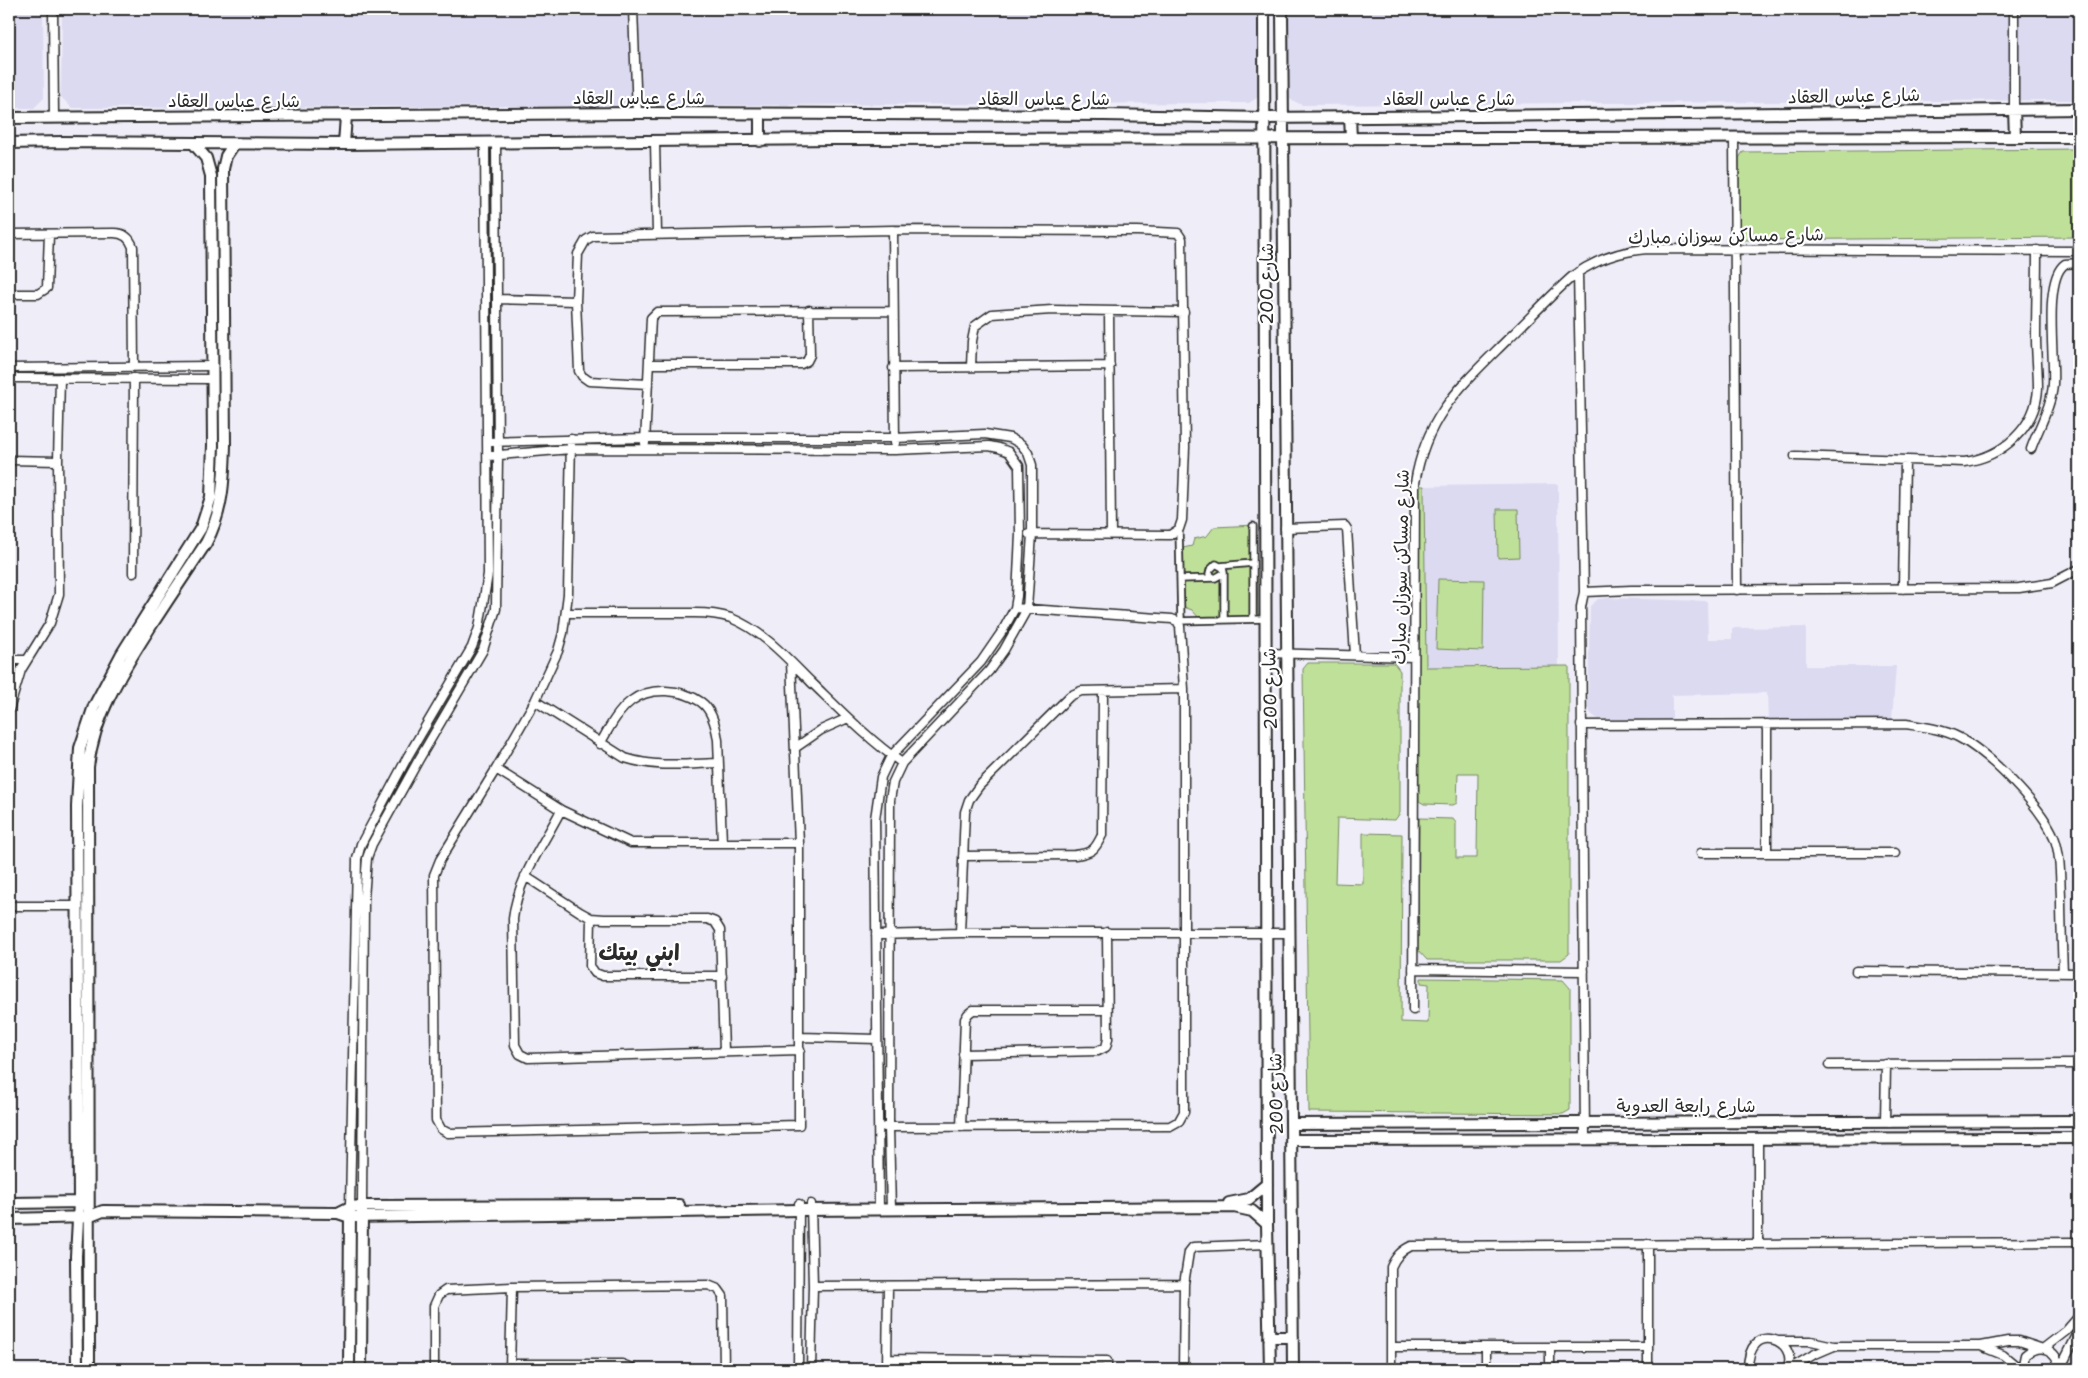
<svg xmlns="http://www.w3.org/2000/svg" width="2088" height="1378" viewBox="0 0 2088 1378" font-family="'Shantell Sans','Playpen Sans Arabic',sans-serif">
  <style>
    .built { fill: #dcdaf0 }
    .green { fill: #bfe099; stroke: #758662 }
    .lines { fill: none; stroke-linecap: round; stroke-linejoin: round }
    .pedestrian-casing { stroke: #2b2b2b; stroke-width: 9 }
    .minor-casing { stroke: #2b2b2b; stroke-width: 11 }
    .tertiary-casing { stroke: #2b2b2b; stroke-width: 14 }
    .pedestrian { stroke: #fff; stroke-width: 5.5 }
    .minor { stroke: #fff; stroke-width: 8 }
    .tertiary { stroke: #fff; stroke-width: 10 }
    .labels { text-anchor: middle; stroke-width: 4.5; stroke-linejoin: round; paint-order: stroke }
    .street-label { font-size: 18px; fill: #2b2b2b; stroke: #fff }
    .district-label { font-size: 22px; font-weight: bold; fill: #2b2b2b; stroke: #fff }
  </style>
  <rect width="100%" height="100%" fill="#efeef8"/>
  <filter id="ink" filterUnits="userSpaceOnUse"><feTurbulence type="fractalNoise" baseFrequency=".02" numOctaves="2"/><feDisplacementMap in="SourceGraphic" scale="10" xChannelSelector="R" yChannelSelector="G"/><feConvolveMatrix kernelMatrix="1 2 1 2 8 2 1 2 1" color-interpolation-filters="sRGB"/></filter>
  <g filter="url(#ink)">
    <path class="built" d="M9 9H43L44 98 34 108H9Z
      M62 9H1259L1260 96 1249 103 72 108 61 97Z
      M1287 9H2079V100L1302 105 1287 98Z
      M1558 484 1559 666 1426 667 1424 486Z
      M1608 598 1707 601 1708 639H1732V628L1806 627V666H1896L1892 720 1768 723 1767 693 1672 695V719H1598L1591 714 1588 708 1590 606 1598 599Z"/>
    <path class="green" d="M2079 149V237L1743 240 1739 235V158L1743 152Z
      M1415 486H1424L1426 667 1569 666V954L1561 960H1427L1418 950 1419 818 1453 819 1456 823V858H1477L1478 773H1458L1457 803 1453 805 1424 804 1419 801Z
      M1497 509H1518L1519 557 1498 558Z
      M1256 525 1258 618 1200 619 1192 610 1181 606 1183 548 1192 546 1194 539 1207 536 1214 527Z
      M1438 579 1484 580 1483 651 1436 649Z
      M1308 663H1394L1400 671V813L1395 820 1337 818 1335 883 1363 884V833L1402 834 1401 1022 1428 1023 1429 984 1421 983V978L1563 980 1570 988V1110L1563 1114 1309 1112 1303 669Z"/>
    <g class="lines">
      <g class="pedestrian-casing">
        <path id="pedestrian" d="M1179 529 1181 621
          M1220 566 1253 563
          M1180 579 1215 578
          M1253 619V526
          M1224 620V573L1223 568 1216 564 1210 570 1209 574 1215 578 1224 573
          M1178 621 1266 619"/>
      </g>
      <g class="minor-casing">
        <path id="minor" d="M53 9 54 118
          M633 9 637 113
          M2014 9V109
          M1734 138 1737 590
          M655 142 657 234
          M893 230 895 443
          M9 234 114 233C124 233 130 238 133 247L134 366
          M1578 272 1584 592
          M9 294H38L47 288 49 234
          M497 299 576 301
          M1109 311 1111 533
          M649 364H801L807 361 810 355 809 310
          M971 367 972 341 975 326 992 314 1006 313 1052 310 1184 312
          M9 368 212 366
          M893 368 1110 366
          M9 378 212 379
          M648 384 589 381 582 376 579 371 576 301 578 254 586 240 593 236 893 230 1138 231 1178 233 1182 239 1185 447 1182 520 1179 529 1170 535 1029 534
          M571 439 568 594 563 633 558 651 535 701 496 769 440 860 434 875 436 1120 441 1129 448 1133 799 1125V843L791 662
          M487 442 645 438H895L985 434 1010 438 1021 444 1028 453 1032 465V534L1027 609 1004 650 989 671 902 763 893 782 890 800 889 1127 891 1210
          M645 443 651 318 657 312 893 311
          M2031 449C2038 429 2052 405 2053 384 2055 357 2043 279 2065 264L2079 263
          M488 456 571 449 895 450 989 446 999 448 1009 452 1019 466 1020 534 1017 596 1015 608 1003 630 981 662 891 756 881 777 875 819 879 1210
          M1795 456 1964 462C2002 457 2036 428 2038 388 2038 371 2036 354 2036 338 2036 309 2037 280 2037 250
          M9 460 58 461
          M1285 528 1345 526 1347 529 1355 655
          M133 573 134 378
          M1903 589 1905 460
          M566 613H694C706 613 719 614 731 618 763 631 787 658 811 682 840 710 869 740 902 763
          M1266 653 1414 657
          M9 660H26
          M535 701 625 758C656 768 687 764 719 763
          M9 710 21 670 50 623 59 594 58 461 60 378
          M1581 725 1906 724C1924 727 1942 729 1958 737 1988 752 2041 806 2054 837 2061 855 2060 878 2061 897 2061 922 2062 948 2063 973
          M600 744C609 728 617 712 631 701 650 686 682 689 701 702 712 710 716 726 718 740L722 843
          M795 748 821 730 848 718
          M496 769 561 810 631 843H799
          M561 810C543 845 517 880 513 919L515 1045 520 1054 528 1058 800 1050
          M1701 853H1895
          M1767 853V724
          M963 856 1075 855C1092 853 1095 850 1102 835L1103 692
          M525 876 580 912 591 918 604 919H707L715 922 720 930 724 1051
          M9 906H77
          M591 918 590 966 595 973 603 976H722
          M960 933 965 812 969 800 979 786 1070 696 1081 691 1184 689
          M876 935 960 933H1290
          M1413 969 1584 971
          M1856 971 2079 973
          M1413 1010 1415 483C1426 415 1462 385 1508 339 1530 318 1551 295 1574 275 1597 259 1620 251 1647 249L2079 251
          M800 1037 877 1039
          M963 1054 1098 1051 1106 1047 1108 1039 1107 932
          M1829 1065 2079 1064
          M1885 1122 1886 1064
          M885 1127 1170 1126 1179 1121 1184 1112V689L1180 626 1177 621 1172 619 1015 608
          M961 1127 965 1019 968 1014 973 1010H1107
          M1585 1139 1581 607 1584 592 1631 590 2019 588 2052 583 2079 569
          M1758 1139V1244
          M362 1206 364 899 367 858 372 844 418 761 483 650 496 609 498 456 496 143
          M350 1207 357 859 361 844 408 756 472 647 479 628 488 574 485 143
          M1648 1244V1369
          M1184 1284 1189 1252 1193 1247 1268 1244
          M813 1286 1184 1284 1183 1369
          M1778 1341H1811L1834 1346H1981L2008 1341H2019L2040 1348
          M1391 1347H1648
          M1486 1347V1369
          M1550 1347V1369
          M1983 1347 2003 1355 2020 1369
          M2044 1348 2066 1331 2079 1316
          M887 1359 1107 1361V1369
          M511 1364H622L634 1369
          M434 1369V1306L439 1295 446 1290 512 1287 708 1285 718 1289 723 1296 724 1369
          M510 1369 512 1287
          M798 1369 799 1204
          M811 1369 813 1286 811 1204
          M887 1369 888 1286
          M1391 1369V1267C1396 1256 1401 1251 1411 1246L2079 1242
          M1748 1369C1748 1318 1801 1341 1787 1369
          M1789 1369 1813 1355 1834 1346
          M2022 1369 2025 1355C2040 1342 2059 1350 2059 1369
          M2060 1369 2079 1331"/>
      </g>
      <g class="tertiary-casing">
        <path id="tertiary" d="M1264 9 1267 1224 1270 1369
          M1282 9 1293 1369
          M2014 109 2015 137
          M760 114V141
          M1350 116 1351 139
          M9 118 637 113 1104 115 1264 118 1796 113 2079 109
          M9 143 62 142 344 144 835 139 2079 137
          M344 144 346 116
          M1293 1124 2079 1121
          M1293 1140 2079 1138
          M9 1203 85 1202
          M1229 1203 1249 1199 1267 1184
          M338 1213 350 1207 362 1206 679 1205
          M9 1219 88 1217 103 1211 338 1213 350 1217 800 1210 1234 1207 1252 1211 1267 1224
          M1269 1337H1293
          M77 1369 76 1256 79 1202 77 807 80 748 94 706 121 655 201 528 211 497 213 445 211 176 206 158 194 144
          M89 1369 88 767C94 714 123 670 151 626 169 598 188 570 206 543 223 511 224 480 225 445L223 169 226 156 234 144
          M349 1369 350 1211
          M361 1369 362 1210"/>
      </g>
      <use href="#pedestrian" class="pedestrian"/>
      <use href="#minor" class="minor"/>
      <use href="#tertiary" class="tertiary"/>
    </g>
  </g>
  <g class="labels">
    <g class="street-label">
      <text transform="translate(1854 96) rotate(-1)" y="6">شارع عباس العقاد</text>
      <text x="639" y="104">شارع عباس العقاد</text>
      <text x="1044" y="105">شارع عباس العقاد</text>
      <text x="1449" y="105">شارع عباس العقاد</text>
      <text x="234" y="107">شارع عباس العقاد</text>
      <text transform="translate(1726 236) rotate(-1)" y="6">شارع مساكن سوزان مبارك</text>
      <text transform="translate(1267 284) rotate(-90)" y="6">شارع 200</text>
      <text transform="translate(1401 567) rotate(-89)" y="6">شارع مساكن سوزان مبارك</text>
      <text transform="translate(1270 689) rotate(-91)" y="6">شارع 200</text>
      <text transform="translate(1276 1094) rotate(-91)" y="6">شارع 200</text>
      <text x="1686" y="1112">شارع رابعة العدوية</text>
    </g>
    <g class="district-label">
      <text x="639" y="960">ابني بيتك</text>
    </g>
  </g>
  <rect width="2088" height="1378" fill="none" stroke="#fff" stroke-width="30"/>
  <rect x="15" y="15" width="2058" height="1348" fill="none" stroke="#2b2b2b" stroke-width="2" filter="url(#ink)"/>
</svg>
